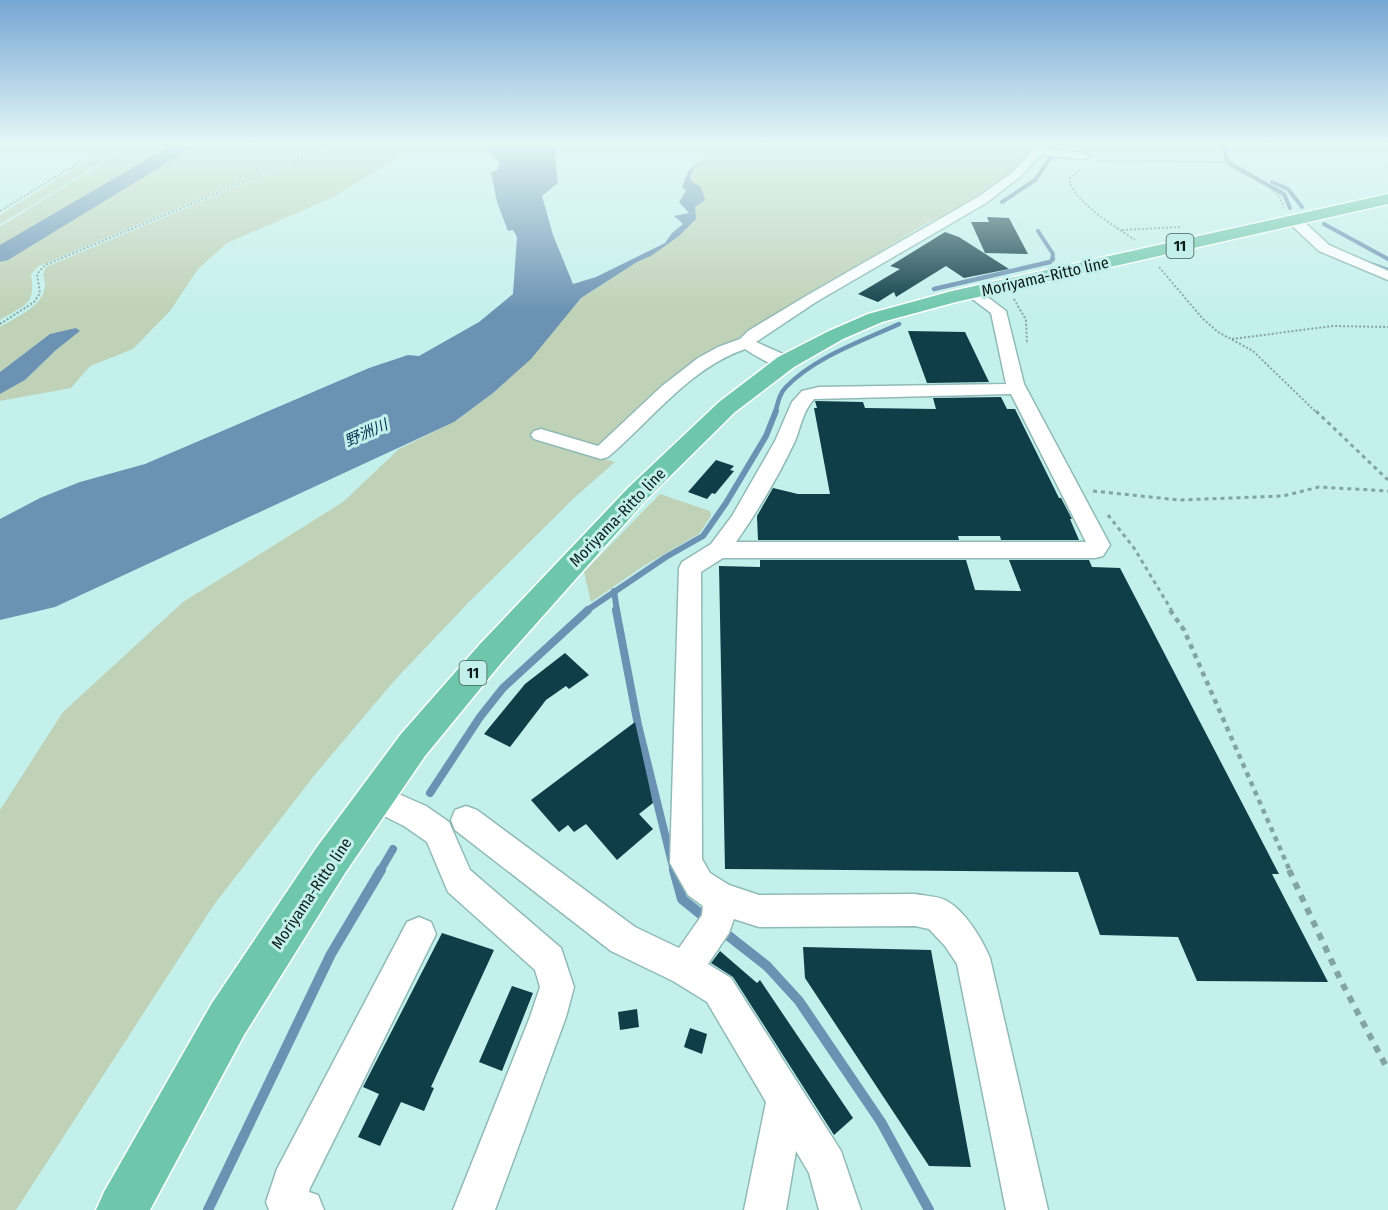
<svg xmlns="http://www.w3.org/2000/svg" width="1388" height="1210" viewBox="0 0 1388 1210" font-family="'Fira Sans Condensed','Noto Sans JP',sans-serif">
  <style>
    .green { fill: #bfd1b6 }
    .water { fill: #6b92b3 }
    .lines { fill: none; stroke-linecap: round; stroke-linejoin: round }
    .stream-far4 { stroke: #6b92b3; stroke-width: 4 }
    .stream-far3 { stroke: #6b92b3; stroke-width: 4.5 }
    .stream-far2 { stroke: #6b92b3; stroke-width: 6 }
    .stream-far1 { stroke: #6b92b3; stroke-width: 8 }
    .stream { stroke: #6b92b3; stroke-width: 10 }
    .river { fill: #6b92b3; fill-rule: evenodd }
    .building { fill: #0f3d48 }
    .minor-casing { stroke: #90bab7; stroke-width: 3 }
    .major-casing { stroke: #fff; stroke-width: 3 }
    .path-far3 { stroke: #83a5a2; stroke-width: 2; stroke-dasharray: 2 2; stroke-linecap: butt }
    .path-far2 { stroke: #83a5a2; stroke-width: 3; stroke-dasharray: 4 4; stroke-linecap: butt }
    .path-far1 { stroke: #83a5a2; stroke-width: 4.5; stroke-dasharray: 5 5; stroke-linecap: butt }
    .path { stroke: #83a5a2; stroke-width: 6; stroke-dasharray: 7 7; stroke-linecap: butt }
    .minor { fill: #fff; fill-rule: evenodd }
    .major { fill: #6ec7aa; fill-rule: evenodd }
    .labels { text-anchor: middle; stroke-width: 6; stroke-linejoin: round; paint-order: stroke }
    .shield { fill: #c4f0ec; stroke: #435c5a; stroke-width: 1.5 }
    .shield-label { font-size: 15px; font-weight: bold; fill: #0c1d1c }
    .far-water-label { font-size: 15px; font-style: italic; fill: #003050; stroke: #c4f0ec }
    .street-label { font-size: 16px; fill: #0c1d1c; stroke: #c4f0ec }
  </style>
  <rect width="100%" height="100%" fill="#c4f0ec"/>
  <path class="green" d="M116 143H129L64 186 0 224V215Z
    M135 143H175L0 259V227Z
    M181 143H333L39 266 31 274C36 306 25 304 0 320V263L120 188Z
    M341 143H427L391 161 334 197 227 243 198 269 170 311 133 349 90 366 71 388 0 401V394L25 380 56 350 80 331 50 334 0 372V327C21 314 53 303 43 274L46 267Z
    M718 143H1039L1011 177 982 199 927 223 678 375 594 456 615 462 574 498 467 604 394 681 317 772 213 906 16 1210H0V810L63 712 183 602 343 502 399 449 454 422 493 393 530 359 581 298 637 262 651 256 679 236 696 219 690 176 697 162H701L698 153Z
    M660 494 710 511 711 516 699 534 642 567 591 602 584 572Z"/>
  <path class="water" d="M493 143H561L555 155 558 183 542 196 553 235 573 284 596 277 665 243 672 233 683 224 674 216 689 213 679 202 686 191 682 187 688 172 697 162 690 176 692 182 701 187 705 200 695 207 696 219 679 236 651 256 637 262 581 298 531 359 493 393 454 422 55 607 0 620V519L40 498 80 482 145 464 369 368 408 355 419 356 479 322 513 294 517 237 513 230 508 231 497 202 491 172 497 170 500 163 489 150Z
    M76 328 80 331 56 350 25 380 0 394V372L50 334Z"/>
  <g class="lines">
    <path class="stream-far4" d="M1219 143 1226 148V159L1232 165 1284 194 1290 208
      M1057 152 1061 143
      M1272 182 1288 189 1302 207
      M1002 202 1035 180 1051 157
      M1324 224 1388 259
      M1038 231 1053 254 1052 260"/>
    <path class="stream-far3" d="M1370 264 1388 270
      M934 289 1050 262 1053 259
      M775 413C778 403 779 394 786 387 815 357 862 341 899 324"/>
    <path class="stream-far2" d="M614 591 617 611
      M586 611 666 557 703 536 726 503 766 436 776 411"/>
    <path class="stream-far1" d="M616 610 638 725 674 871
      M430 793 480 717 503 688 588 610
      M380 871 393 849"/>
    <path class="stream" d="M674 870 682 899 708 920
      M721 930 767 966 799 1001 881 1122 929 1210
      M208 1210 331 954 381 870"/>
    <path class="river" d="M175 143H196L193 147 8 260 0 262V245Z"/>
  </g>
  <path class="building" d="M987 217 1009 218 1028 254 985 253 971 222H989Z
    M945 232 959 237 1009 269 964 278 946 266 896 297 894 292 878 302 858 294 900 269 890 266Z
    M908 331 965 332 989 382 927 383Z
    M1001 397 1007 409H1015L1059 498H1061L1072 519H1070L1079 540H1001L1000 536H958L959 540H758L757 516 773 488 798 494H830L814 408H817L815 401 863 402 865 408 936 409 933 398Z
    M716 460 734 466 730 470 734 471 715 494 712 493 707 499 688 492Z
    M760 560H966L975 590 1021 591 1009 560H1089L1092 567 1120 568 1279 874H1272L1328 982 1197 981 1178 937 1100 935 1078 872 725 869 719 566 760 567Z
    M565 653 589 675 569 689 566 686 546 700 510 747 484 734 525 684Z
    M635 722 653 803 639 814 653 829 617 860 586 824 574 832 568 825 559 832 531 800Z
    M442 933 494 950 431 1087 434 1088 424 1111 401 1102 380 1146 358 1137 379 1094 363 1087Z
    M803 947 931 950 971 1167 929 1166 805 978Z
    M720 951 757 983 760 980 853 1118 834 1135 733 977 711 963Z
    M512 986 533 993 502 1071 479 1062Z
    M637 1009 639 1027 620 1030 618 1012Z
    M690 1028 707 1034 702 1054 684 1047Z"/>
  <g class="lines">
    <g class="minor-casing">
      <path id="minor" d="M1039 143H1050L1046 149 1084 153 1090 156 1084 159 1040 155 1021 176 986 203 816 302 756 342 792 358 795 362 792 366C776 370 758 357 745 349 688 369 652 420 608 457L601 459 534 439 531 435 534 431 541 429 598 446 662 386 698 358 718 347 740 339 748 331 806 296 978 197 1013 172Z
        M1294 216 1299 217 1329 245 1388 271V280L1319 251 1289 223 1287 220 1289 217Z
        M972 287 977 289 1006 311 1024 384 1110 545 1103 556 1095 558H723L701 572 702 859 710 873 729 885 759 895 915 894C926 896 938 896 947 901 966 912 982 939 990 958L1048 1210H1006L957 964 945 946 929 929 915 926 759 927 734 919 729 933 708 964 731 978 841 1151 861 1210H819L809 1173 796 1151 786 1210H744L766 1102 707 1002 673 981 611 951 455 830 451 820 455 810 466 806 477 810 635 927 679 948 702 915 703 906 688 895 670 863 679 568 682 562 711 544 732 516 775 441 792 402 802 391 819 387 1006 384 991 313 967 295 964 292ZM1011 394 1086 542H736C758 511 779 475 795 441 801 426 803 411 814 399Z
        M376 784 426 806 449 822 470 870 561 948 574 987 566 1017 495 1210H453L530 1017 540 987 535 970 448 892 427 842 404 826 366 807 361 797 366 787Z
        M419 917 431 922 436 934 310 1188 309 1192 318 1195 324 1210H269L266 1202 277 1169 407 922Z"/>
    </g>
    <g class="major-casing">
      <path id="major" d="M1388 194V204L956 302 882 322 843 339 794 367 735 412 646 500 502 662 425 756 345 873 244 1035 150 1210H96L104 1192 212 1003 317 847 401 734 480 644 628 488 719 402 778 357 829 331 868 314 952 291Z"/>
    </g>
    <path class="path-far3" d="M1097 161 1223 162 1270 188 1279 195 1284 208
      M1080 170 1069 179C1075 204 1115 226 1135 240
      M0 211 111 143
      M1122 230 1181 227
      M1159 267 1203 319 1218 332 1253 351 1317 413
      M1014 299 1026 320 1027 344
      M0 324 34 302 40 293 37 274 45 265 337 143
      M1232 339 1333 326 1388 327"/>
    <path class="path-far2" d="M1316 411 1388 480
      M1093 491 1179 500 1283 496 1319 487 1388 491
      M1108 515 1134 548 1172 611"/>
    <path class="path-far1" d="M1170 610 1184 630 1290 871"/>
    <path class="path" d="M1289 870 1341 981 1388 1070"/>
    <use href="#minor" class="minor"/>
    <use href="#major" class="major"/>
  </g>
  <linearGradient id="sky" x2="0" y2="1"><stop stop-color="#76a6d3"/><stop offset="0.46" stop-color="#e4f8f6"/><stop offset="1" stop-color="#e4f8f6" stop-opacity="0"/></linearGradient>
  <rect width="1388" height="312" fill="url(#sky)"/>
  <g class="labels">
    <g class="shield">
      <rect x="1166.5" y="234" width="27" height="24" rx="4.5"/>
      <rect x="459.5" y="661" width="27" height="24" rx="4.5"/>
    </g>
    <g class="shield-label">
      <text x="1180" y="251">11</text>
      <text x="473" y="678">11</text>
    </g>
    <g class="far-water-label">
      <text transform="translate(366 433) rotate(-24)" y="5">野洲川</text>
    </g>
    <g class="street-label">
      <text transform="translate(1045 276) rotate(-13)" y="6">Moriyama-Ritto line</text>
      <text transform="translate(617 517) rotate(-46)" y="6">Moriyama-Ritto line</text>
      <text transform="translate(311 893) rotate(-56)" y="6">Moriyama-Ritto line</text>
    </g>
  </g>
</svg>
